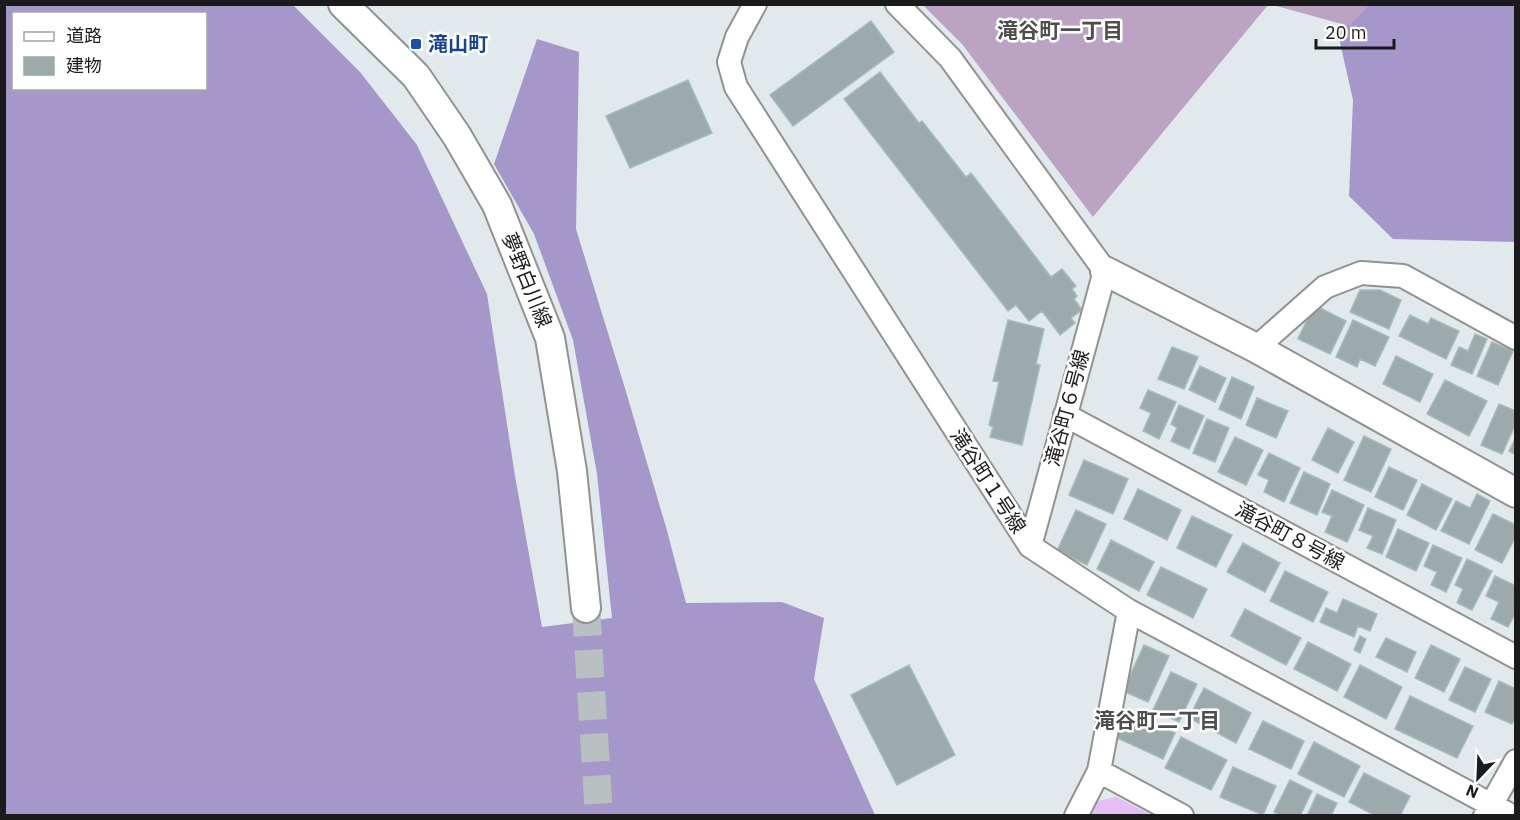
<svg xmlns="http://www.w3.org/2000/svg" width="1520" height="820" viewBox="0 0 1520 820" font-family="'IBM Plex Sans','Noto Sans JP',sans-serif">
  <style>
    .forest { fill: #a697ca; fill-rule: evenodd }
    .cemetery { fill: #bca3c4 }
    .park { fill: #e4bef6 }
    .building { fill: #9daaab; stroke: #a4bcbd; stroke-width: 1.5 }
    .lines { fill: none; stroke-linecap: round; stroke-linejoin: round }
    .tertiary-tunnel { stroke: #b9c0c2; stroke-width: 28; stroke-dasharray: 28 14; stroke-linecap: butt }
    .minor-casing { stroke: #929292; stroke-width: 26 }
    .tertiary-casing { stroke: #929292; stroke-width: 32 }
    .minor { stroke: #fff; stroke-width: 22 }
    .tertiary { stroke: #fff; stroke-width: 28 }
    .transit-dot { fill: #1a4fb4; stroke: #fff; stroke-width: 2 }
    .labels { text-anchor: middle; stroke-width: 5; stroke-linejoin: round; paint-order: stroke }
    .transit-label { font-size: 20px; font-weight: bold; fill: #164399; stroke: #fff; text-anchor: start }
    .street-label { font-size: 20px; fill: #1b1b1b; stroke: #fff }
    .neighbourhood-label { font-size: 21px; font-weight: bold; fill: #4e4e4e; stroke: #fff }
  </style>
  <rect width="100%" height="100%" fill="#e1e9ec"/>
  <path class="forest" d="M5 5H293L360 72 417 145 487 294 515 476 542 627 612 618 597 474 573 340 534 234 494 164 537 39 579 52 576 229 624 385 666 527 686 603 782 602 824 618 814 679 875 815 5 816ZM14 14H206V88H14Z
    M1362 5H1515V242L1393 239 1349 196 1353 100 1337 29Z"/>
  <path class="cemetery" d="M923 5H1268L1093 217 962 44Z
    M1273 5H1369L1349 26Z"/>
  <path class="park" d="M1117 797 1151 815 1083 816 1088 803Z"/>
  <path class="building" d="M871 21 894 52 793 126 770 95Z
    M880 72 919 123 922 121 966 177 971 173 1051 277 1062 269 1076 286 1072 289 1077 296 1074 299 1082 310 1071 318 1075 323 1060 335 1042 311 1029 321 1016 305 1008 311 844 99Z
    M688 80 712 133 630 168 606 116Z
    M1360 290H1380L1401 300 1389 329 1350 312Z
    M1314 305 1346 321 1330 354 1298 339Z
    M1410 315 1428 324 1431 318 1459 331 1446 359 1399 336Z
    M1008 320 1044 329 1036 364 1040 365 1022 445 990 437 993 427 989 425 999 382 993 381Z
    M1353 320 1389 337 1375 366 1360 359 1357 367 1336 357Z
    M1475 334 1487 339 1472 374 1451 365 1459 347 1468 351Z
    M1492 342 1513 351 1498 385 1477 376Z
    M1172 347 1198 357 1184 389 1158 379Z
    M1396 356 1433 374 1420 402 1383 384Z
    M1200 366 1226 378 1215 402 1189 390Z
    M1232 377 1254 387 1241 419 1219 409Z
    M1445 380 1487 401 1469 436 1427 414Z
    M1148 390 1176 402 1159 439 1143 431 1151 413 1140 408Z
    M1257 398 1288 411 1276 438 1246 425Z
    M1499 404 1516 411V423L1502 454 1481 445Z
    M1179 405 1204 416 1189 449 1171 441 1177 428 1171 424Z
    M1207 419 1229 428 1215 462 1193 453Z
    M1328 428 1354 442 1338 473 1312 460Z
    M1364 436 1391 449 1371 492 1344 480Z
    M1235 437 1263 450 1246 485 1218 472Z
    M1516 437V455L1509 451Z
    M1269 453 1300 468 1284 502 1264 492 1269 480 1258 475Z
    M1084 460 1128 479 1113 514 1069 495Z
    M1389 467 1417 480 1403 510 1375 497Z
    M1304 472 1330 484 1317 515 1290 503Z
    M1422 484 1452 499 1436 530 1407 515Z
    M1138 489 1181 510 1167 540 1124 519Z
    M1332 490 1364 505 1347 542 1325 532 1332 516 1322 512Z
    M1477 494 1490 501 1469 544 1441 531 1456 501 1470 508Z
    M1368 508 1396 520 1382 554 1367 548 1373 536 1359 530Z
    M1076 510 1106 524 1087 565 1057 551Z
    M1493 514 1516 525V536L1502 563 1475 550Z
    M1192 516 1232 535 1216 567 1177 548Z
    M1398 529 1429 543 1416 571 1386 557Z
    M1111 540 1154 562 1139 591 1097 569Z
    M1243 543 1280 563 1265 592 1227 572Z
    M1433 545 1462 558 1446 592 1431 585 1437 572 1424 566Z
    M1467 559 1492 571 1472 610 1457 603 1463 589 1455 585Z
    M1161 567 1207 589 1193 618 1147 595Z
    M1285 571 1328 592 1313 622 1270 601Z
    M1495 576 1516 586V612L1508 627 1491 619 1499 602 1486 596Z
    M1343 599 1377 614 1370 631 1358 626 1354 637 1320 622 1326 608 1337 613Z
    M1245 609 1301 638 1286 665 1231 636Z
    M1360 636 1366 639 1360 653 1354 650Z
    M1386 638 1416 652 1407 672 1376 657Z
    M1308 642 1351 664 1337 691 1294 669Z
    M1144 645 1169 656 1148 702 1123 691Z
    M1431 645 1460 659 1444 692 1415 678Z
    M909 665 955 755 897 785 851 695Z
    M1360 665 1402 687 1386 719 1344 697Z
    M1465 667 1491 679 1475 712 1449 700Z
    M1171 672 1197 684 1179 722 1153 710Z
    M1499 681 1516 689V717L1512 724 1485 712Z
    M1204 688 1251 713 1236 743 1189 718Z
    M1410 696 1473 726 1457 758 1395 729Z
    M1127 710 1175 733 1163 759 1115 737Z
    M1263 721 1304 741 1291 769 1249 749Z
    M1181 737 1227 760 1211 790 1165 768Z
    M1314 742 1360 766 1344 797 1298 774Z
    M1233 767 1276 786 1263 815 1220 797Z
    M1364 773 1410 796 1400 816H1376L1349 802Z
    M1290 780 1312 791 1300 816H1281L1274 812Z
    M1317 794 1337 803 1331 816H1307Z"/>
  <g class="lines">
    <path class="tertiary-tunnel" d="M586 608 599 816"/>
    <g class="minor-casing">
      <path id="minor" d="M755 4 737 37 729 62 736 87 1030 546 1129 611 1512 816
        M897 4 950 58 1105 271 1030 546
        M1256 348 1325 287 1361 273 1403 276 1516 338
        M1065 415 1516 657
        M1129 611 1099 771 1182 816
        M1076 816 1099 771
        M1485 816 1516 761"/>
    </g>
    <g class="tertiary-casing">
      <path id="tertiary" d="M343 4 416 76 457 136 497 205 550 338 572 471 586 608
        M1105 271 1256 348 1516 493"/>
    </g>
    <use href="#minor" class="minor"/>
    <use href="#tertiary" class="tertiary"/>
  </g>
  <rect class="transit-dot" x="410" y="38" width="12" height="12" rx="3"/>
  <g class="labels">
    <g class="transit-label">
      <text x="428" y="51">滝山町</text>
    </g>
    <g class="street-label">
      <text transform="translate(527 280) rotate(68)" y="7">夢野白川線</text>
      <text transform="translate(1067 408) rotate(-75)" y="7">滝谷町６号線</text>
      <text transform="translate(988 481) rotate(57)" y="7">滝谷町１号線</text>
      <text transform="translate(1290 536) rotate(28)" y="7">滝谷町８号線</text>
    </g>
    <g class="neighbourhood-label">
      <text x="1060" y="38">滝谷町一丁目</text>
      <text x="1157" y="728">滝谷町二丁目</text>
    </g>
  </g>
  <rect width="1520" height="820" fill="none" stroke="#1b1b1b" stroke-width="12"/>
  <rect x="12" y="12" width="195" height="78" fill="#ffffff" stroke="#a4a4a4" stroke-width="1.5"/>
  <rect x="24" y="32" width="30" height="9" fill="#ffffff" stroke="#a4a4a4" stroke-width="1.5"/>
  <text x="66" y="42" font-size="18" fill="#1b1b1b">道路</text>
  <rect x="24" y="57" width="30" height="18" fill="#9daaab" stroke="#a4a4a4" stroke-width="1.5"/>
  <text x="66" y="72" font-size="18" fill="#1b1b1b">建物</text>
  <g transform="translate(1478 778) rotate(203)" stroke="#ffffff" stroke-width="4.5" paint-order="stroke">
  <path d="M0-4.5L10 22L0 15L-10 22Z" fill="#1b1b1b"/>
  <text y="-9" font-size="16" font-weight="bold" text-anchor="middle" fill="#1b1b1b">N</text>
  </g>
  <path d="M1316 39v9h78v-9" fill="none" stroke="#1b1b1b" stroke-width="3"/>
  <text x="1325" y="39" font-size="18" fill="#1b1b1b" stroke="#ffffff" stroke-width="4.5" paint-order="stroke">20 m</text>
</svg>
